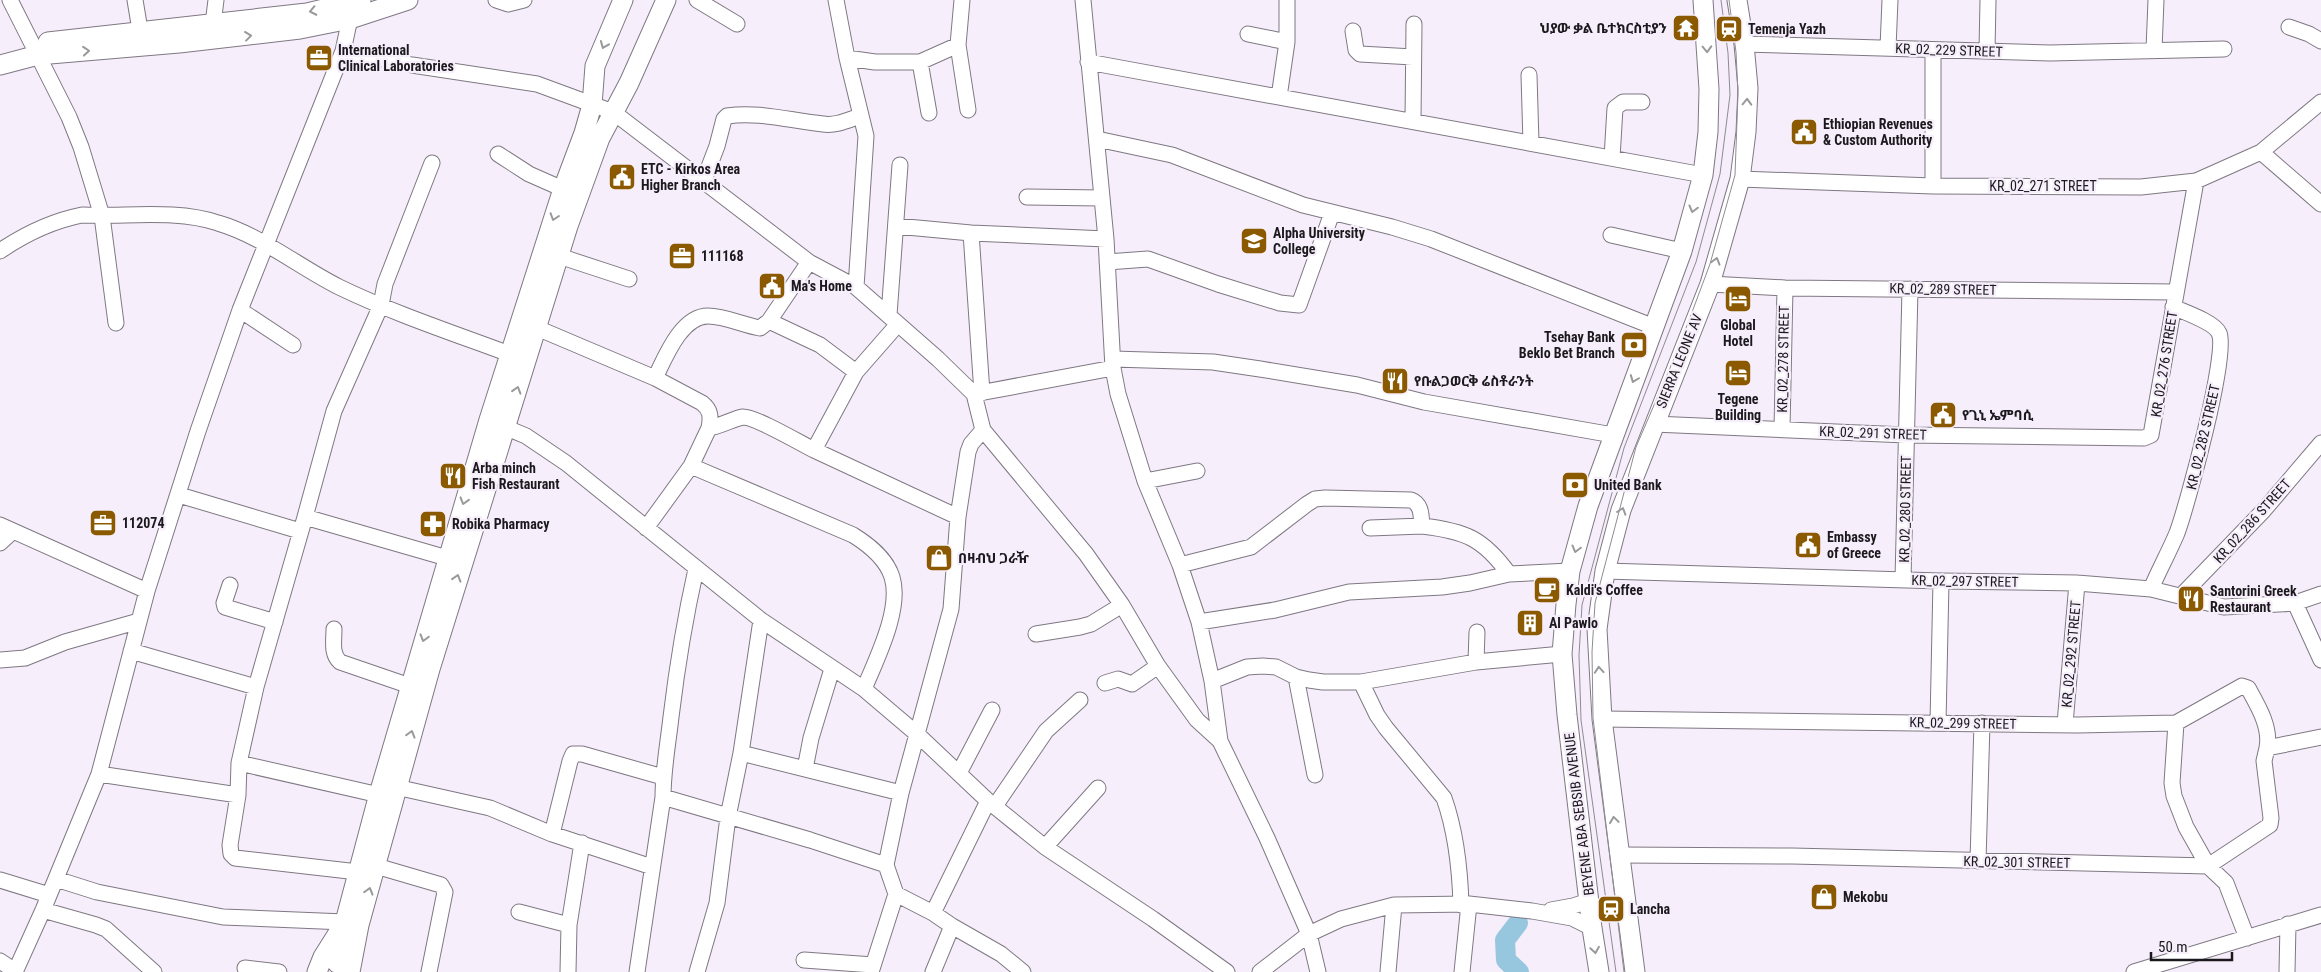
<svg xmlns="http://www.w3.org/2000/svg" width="2321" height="972" viewBox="0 0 2321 972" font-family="'Roboto Condensed','Noto Sans Ethiopic',sans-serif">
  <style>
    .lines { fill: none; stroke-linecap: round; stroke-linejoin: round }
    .river { stroke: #97c6df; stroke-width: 20 }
    .minor-casing { stroke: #7f7883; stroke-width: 17 }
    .major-casing { stroke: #7f7883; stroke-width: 21 }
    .minor { stroke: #fff; stroke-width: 15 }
    .major { stroke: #fff; stroke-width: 19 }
    .tram { stroke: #908b93; stroke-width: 1 }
    .oneway { stroke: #99989a }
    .labels { text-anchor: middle; stroke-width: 4.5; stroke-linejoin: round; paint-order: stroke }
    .poi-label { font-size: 14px; font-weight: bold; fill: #1c191e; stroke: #f6eefa; text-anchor: start }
    .street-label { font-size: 14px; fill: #1c191e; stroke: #f6eefa }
  </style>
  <rect width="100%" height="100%" fill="#f6eefa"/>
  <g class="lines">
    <path class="river" d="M1518 923 1505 940 1506 960 1519 972"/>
    <g class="minor-casing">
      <path id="minor" d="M10 0 69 117 81 147 102 216 116 323
        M135 0 140 30
        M496 0 508 4 524 0
        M697 0 737 24
        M836 0 847 58 866 136 856 287
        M962 0 958 45 968 110
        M1083 0 1106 239 1113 368 1118 394 1145 481 1180 565 1199 622 1212 681 1220 741 1267 838 1309 934 1318 972
        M213 24 216 0
        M2289 27 2309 34 2321 41
        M1353 31 1356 50 1360 54 1413 57
        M1248 34 1287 42
        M1744 44 2050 53 2224 49
        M1888 48 1890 0
        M2154 50 2156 0
        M343 51 412 65 537 84 613 112 809 262 856 287 938 359 974 394 983 430 1086 554 1122 605 1158 666 1197 720 1220 741
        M1987 51 1988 0
        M847 58 875 62H920L958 45
        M920 62 929 113
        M1088 62 1703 175
        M1529 75 1531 143
        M1279 97 1287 42V0
        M1413 121 1414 24
        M1097 139 1172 155 1303 205 1392 227 1431 239 1654 327
        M2261 152 2321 204
        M498 154 529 174 563 189
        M1612 158 1615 108 1623 102H1642
        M1740 179 1933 186 2141 187 2196 181 2261 152 2321 102
        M704 180 717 146 724 119 727 116C759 111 791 121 823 124 836 126 848 120 860 116
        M1933 186V50
        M1027 197 1102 198
        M896 226 971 233
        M1611 235 1682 251
        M0 251C25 234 52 221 82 215 126 217 176 209 218 223 262 236 299 267 339 287 397 315 459 335 520 358
        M559 256 629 279
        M1107 262 1148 259 1218 284 1280 303 1299 305 1332 213
        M1710 284 1785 288 2176 292
        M240 310 293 345
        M889 315 900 165
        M769 321 809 262
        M537 328 655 378C665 358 681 316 708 316 725 316 743 325 760 328L769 321 820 345 856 372 898 324
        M1113 359 1213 362 1260 369 1357 385 1424 402 1613 435
        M856 372 814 450 958 517
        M655 378 702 403C711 410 711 417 709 428 721 426 735 418 743 417 756 417 800 443 814 450
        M982 393 971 233 1106 239
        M974 394 1113 368
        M495 423 526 436 566 463 761 620 864 689 917 734 988 801 1045 847 1153 919 1227 972
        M1654 424 1906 435 2144 438 2151 435 2196 181
        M1782 429 1785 288
        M691 466 709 428
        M1145 481 1197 471
        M179 495 300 531
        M305 517 334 411 381 305 385 284 432 163
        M0 525 147 591
        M646 528 691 466 853 535C869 545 886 558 892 577 902 609 876 660 864 689
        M1370 528 1422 526
        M0 543 13 531
        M1180 565 1251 547 1307 504 1315 499 1325 498 1411 500C1422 504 1421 516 1422 526 1465 531 1483 538 1509 574
        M1605 571 1941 581 2077 583 2151 589 2224 607 2295 603 2321 594
        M1903 580 1910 289
        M230 585 224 603 225 607 275 622
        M2151 589C2159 570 2169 552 2177 533 2187 506 2229 352 2219 333 2214 322 2184 312 2173 307
        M2181 596 2264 510 2321 443
        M2295 603 2321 660
        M1199 622 1275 610 1349 592 1442 587 1470 583 1509 574 1570 571
        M334 629C334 641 331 654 340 662L410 686
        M1036 634 1080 627 1091 624 1122 605
        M131 651 256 687
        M0 660 25 658 65 642 139 621
        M1476 662 1477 632
        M1296 677 1315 775
        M1212 681 1247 667 1263 666 1276 667 1296 677 1309 680 1323 682H1361L1476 662 1562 654
        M1361 682 1377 715 1386 728 1444 798C1456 832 1460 869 1461 905
        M1105 683 1118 679 1132 684 1158 666
        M1602 719 2077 725 2176 723 2242 686 2248 688C2258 706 2271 727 2267 748
        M1938 723 1941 581
        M2176 723 2172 783 2174 796 2186 827 2208 866 2226 883 2247 938
        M2065 724 2077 583
        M741 753 901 793 951 609 958 517 968 452 971 444 983 430
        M239 763 388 797
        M805 769 811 738 832 669
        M959 773 992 710
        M99 774 238 795 239 763 256 687 305 517 447 558
        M396 787 490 808 552 834 652 867
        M238 795 230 845 231 854 235 858 358 872
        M663 797 810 840 886 865 896 894 933 913 952 926
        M995 806 1046 731 1080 700
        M552 834 570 761 573 754H582L663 777
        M1045 847 1098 788
        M1619 855 1792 856 2208 866 2270 825 2271 818 2264 761 2267 748 2321 737
        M1978 861 1982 723
        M886 865 901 793
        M376 866 441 885 445 892 429 972
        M56 879 97 892 223 917 345 922
        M0 880 49 895
        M43 910 96 925 106 929 154 972
        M1551 910 1573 906 1589 901
        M519 912 569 925
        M933 913 988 801
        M804 960 873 965
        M0 961 15 971
        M245 968 279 972
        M15 972 43 910 99 774 147 591 198 431 240 310 343 51 352 9
        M568 972 569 925 582 843
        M637 972 663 797C663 770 668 744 671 717 677 667 685 618 696 569
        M697 972 717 903 728 817 741 753 761 620
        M871 972 896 894
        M933 972 952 926 1001 954 1023 972
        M1260 972 1309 934 1341 919 1394 905 1469 904 1532 911 1572 918 1592 928
        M1388 972 1394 905
        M1462 972 1469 904
        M2134 972 2321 915
        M2287 972 2288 924"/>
    </g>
    <g class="major-casing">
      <path id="major" d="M48 42 307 13 361 0
        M0 65 38 55 179 43 300 29 350 19 408 0
        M343 933 337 963 352 938
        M317 972 323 957 345 922 379 794 489 420 563 189 584 133 592 105 595 66 623 0
        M350 972 359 925 430 669 568 226 600 138 629 83 666 0
        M1599 972 1592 928 1567 715 1562 654 1566 604 1570 571 1588 506 1682 251 1703 175 1708 132 1709 89 1703 0
        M1635 972 1602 719 1597 629 1605 571 1621 510 1710 284 1740 179 1746 132 1748 88 1744 44 1737 0"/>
    </g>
    <use href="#minor" class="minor"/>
    <use href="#major" class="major"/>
    <path class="tram" d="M1616 972 1581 720 1579 655 1582 605 1624 448 1696 262 1720 174 1730 95 1728 53 1721 0
      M1624 972 1593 718 1592 652 1595 603 1636 447 1679 347 1710 264 1735 175 1738 94 1736 52 1729 0"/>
  </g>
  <defs><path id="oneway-chevron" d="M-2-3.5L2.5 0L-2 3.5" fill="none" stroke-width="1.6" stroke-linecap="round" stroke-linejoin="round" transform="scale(1.25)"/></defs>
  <g class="oneway">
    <use href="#oneway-chevron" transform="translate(313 11) rotate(168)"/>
    <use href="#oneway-chevron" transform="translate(248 36) rotate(-7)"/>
    <use href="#oneway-chevron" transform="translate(604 45) rotate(112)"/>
    <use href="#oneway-chevron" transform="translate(1707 49) rotate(88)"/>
    <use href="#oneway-chevron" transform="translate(86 51) rotate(-5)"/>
    <use href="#oneway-chevron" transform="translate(1747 102) rotate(-88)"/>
    <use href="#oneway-chevron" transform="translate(1693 209) rotate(105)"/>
    <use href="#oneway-chevron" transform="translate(554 217) rotate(108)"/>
    <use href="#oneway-chevron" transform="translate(1716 261) rotate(-74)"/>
    <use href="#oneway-chevron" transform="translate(1634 379) rotate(111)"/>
    <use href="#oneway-chevron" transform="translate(517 390) rotate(-73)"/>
    <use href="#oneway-chevron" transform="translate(464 501) rotate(107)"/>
    <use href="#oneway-chevron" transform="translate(1622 511) rotate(-72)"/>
    <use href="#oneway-chevron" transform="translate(1576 549) rotate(105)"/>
    <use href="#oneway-chevron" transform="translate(457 578) rotate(-73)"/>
    <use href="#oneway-chevron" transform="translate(424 638) rotate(106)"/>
    <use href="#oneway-chevron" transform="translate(1599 670) rotate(-94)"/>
    <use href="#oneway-chevron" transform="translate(411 734) rotate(-74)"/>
    <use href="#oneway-chevron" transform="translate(1614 820) rotate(-98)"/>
    <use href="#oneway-chevron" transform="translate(369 891) rotate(-74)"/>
    <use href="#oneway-chevron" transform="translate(1595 950) rotate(81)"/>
  </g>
  <defs>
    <g id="temple-square" transform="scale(1.4375)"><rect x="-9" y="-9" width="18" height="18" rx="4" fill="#8a5900" stroke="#f6eefa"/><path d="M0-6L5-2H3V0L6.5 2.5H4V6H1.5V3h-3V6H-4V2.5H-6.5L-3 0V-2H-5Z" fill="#fff"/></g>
    <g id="station-square" transform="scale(1.4375)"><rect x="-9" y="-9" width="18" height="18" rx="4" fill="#8a5900" stroke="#f6eefa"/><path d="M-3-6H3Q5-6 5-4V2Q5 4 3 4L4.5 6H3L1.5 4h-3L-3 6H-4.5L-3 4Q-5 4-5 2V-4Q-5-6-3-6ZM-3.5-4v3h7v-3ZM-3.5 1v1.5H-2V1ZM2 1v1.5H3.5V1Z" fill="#fff"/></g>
    <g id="office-square" transform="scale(1.4375)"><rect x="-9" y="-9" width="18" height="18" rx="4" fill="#8a5900" stroke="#f6eefa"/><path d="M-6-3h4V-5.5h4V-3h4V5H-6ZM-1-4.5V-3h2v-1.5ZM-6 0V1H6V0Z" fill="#fff"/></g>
    <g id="civic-square" transform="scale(1.4375)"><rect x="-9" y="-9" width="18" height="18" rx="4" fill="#8a5900" stroke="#f6eefa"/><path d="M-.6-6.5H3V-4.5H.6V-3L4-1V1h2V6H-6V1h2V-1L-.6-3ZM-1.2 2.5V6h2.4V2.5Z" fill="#fff"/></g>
    <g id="university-square" transform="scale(1.4375)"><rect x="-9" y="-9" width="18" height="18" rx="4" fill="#8a5900" stroke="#f6eefa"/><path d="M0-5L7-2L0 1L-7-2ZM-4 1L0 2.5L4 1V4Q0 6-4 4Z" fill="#fff"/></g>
    <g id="hotel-square" transform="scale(1.4375)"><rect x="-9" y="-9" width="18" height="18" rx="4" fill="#8a5900" stroke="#f6eefa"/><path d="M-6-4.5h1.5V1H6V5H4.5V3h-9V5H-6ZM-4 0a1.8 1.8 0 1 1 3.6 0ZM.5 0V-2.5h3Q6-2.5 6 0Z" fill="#fff"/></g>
    <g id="bank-square" transform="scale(1.4375)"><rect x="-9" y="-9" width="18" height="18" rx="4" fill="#8a5900" stroke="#f6eefa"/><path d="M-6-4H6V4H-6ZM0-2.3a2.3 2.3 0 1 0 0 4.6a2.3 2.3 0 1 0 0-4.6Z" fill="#fff"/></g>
    <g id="restaurant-square" transform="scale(1.4375)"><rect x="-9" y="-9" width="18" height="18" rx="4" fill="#8a5900" stroke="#f6eefa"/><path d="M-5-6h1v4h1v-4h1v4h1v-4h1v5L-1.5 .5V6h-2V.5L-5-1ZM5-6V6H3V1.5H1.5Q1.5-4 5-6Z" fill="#fff"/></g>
    <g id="pharmacy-square" transform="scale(1.4375)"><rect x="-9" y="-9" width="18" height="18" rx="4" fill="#8a5900" stroke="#f6eefa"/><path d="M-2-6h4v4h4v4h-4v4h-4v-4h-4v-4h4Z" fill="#fff"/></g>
    <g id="shop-square" transform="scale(1.4375)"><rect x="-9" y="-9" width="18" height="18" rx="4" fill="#8a5900" stroke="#f6eefa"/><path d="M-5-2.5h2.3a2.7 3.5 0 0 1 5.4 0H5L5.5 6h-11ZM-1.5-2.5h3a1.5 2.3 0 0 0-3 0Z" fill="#fff"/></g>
    <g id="cafe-square" transform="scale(1.4375)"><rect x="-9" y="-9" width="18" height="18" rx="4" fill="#8a5900" stroke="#f6eefa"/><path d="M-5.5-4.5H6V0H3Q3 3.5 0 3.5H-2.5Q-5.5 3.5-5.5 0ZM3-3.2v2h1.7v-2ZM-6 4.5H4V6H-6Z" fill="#fff"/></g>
    <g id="building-square" transform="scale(1.4375)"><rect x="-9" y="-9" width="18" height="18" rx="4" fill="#8a5900" stroke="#f6eefa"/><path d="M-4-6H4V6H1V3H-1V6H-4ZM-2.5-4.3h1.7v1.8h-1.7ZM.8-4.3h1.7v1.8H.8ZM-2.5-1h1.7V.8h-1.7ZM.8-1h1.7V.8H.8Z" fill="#fff"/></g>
  </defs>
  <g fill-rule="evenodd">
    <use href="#temple-square" x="1686" y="28"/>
    <use href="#station-square" x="1729" y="29"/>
    <use href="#office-square" x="319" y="58"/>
    <use href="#civic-square" x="1804" y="132"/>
    <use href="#civic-square" x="622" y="177"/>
    <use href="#university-square" x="1254" y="241"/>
    <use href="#office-square" x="682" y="256"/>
    <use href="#civic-square" x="772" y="286"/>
    <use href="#hotel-square" x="1738" y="299"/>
    <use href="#bank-square" x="1634" y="345"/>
    <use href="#hotel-square" x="1738" y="373"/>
    <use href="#restaurant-square" x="1395" y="381"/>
    <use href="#civic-square" x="1943" y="415"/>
    <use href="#restaurant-square" x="453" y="476"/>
    <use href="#bank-square" x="1575" y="485"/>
    <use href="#office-square" x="103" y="523"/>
    <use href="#pharmacy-square" x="433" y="524"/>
    <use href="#civic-square" x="1808" y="545"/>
    <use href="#shop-square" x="939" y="558"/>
    <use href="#cafe-square" x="1547" y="590"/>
    <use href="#restaurant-square" x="2191" y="599"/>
    <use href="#building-square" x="1530" y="623"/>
    <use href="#shop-square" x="1824" y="897"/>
    <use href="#station-square" x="1611" y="909"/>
  </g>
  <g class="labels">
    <g class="poi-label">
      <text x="1667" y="33" text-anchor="end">ህያው ቃል ቤተክርስቲያን</text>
      <text x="1748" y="34">Temenja Yazh</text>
      <text x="338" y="55">International<tspan x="338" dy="16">Clinical Laboratories</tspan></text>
      <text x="1823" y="129">Ethiopian Revenues<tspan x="1823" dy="16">&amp; Custom Authority</tspan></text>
      <text x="641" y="174">ETC - Kirkos Area<tspan x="641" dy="16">Higher Branch</tspan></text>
      <text x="1273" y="238">Alpha University<tspan x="1273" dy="16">College</tspan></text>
      <text x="701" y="261">111168</text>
      <text x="791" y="291">Ma's Home</text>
      <text x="1738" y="330" text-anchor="middle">Global<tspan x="1738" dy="16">Hotel</tspan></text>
      <text x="1615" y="342" text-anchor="end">Tsehay Bank<tspan x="1615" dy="16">Beklo Bet Branch</tspan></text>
      <text x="1414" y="386">የቡልጋወርቅ ሬስቶራንት</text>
      <text x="1738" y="404" text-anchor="middle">Tegene<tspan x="1738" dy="16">Building</tspan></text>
      <text x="1962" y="420">የጊኒ ኤምባሲ</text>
      <text x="472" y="473">Arba minch<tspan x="472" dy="16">Fish Restaurant</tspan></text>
      <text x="1594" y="490">United Bank</text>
      <text x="122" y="528">112074</text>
      <text x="452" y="529">Robika Pharmacy</text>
      <text x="1827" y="542">Embassy<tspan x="1827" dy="16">of Greece</tspan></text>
      <text x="958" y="563">በዛብህ ጋራዥ</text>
      <text x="1566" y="595">Kaldi's Coffee</text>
      <text x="2210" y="596">Santorini Greek<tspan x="2210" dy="16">Restaurant</tspan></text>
      <text x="1549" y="628">Al Pawlo</text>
      <text x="1843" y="902">Mekobu</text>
      <text x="1630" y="914">Lancha</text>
    </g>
    <g class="street-label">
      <text transform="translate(1949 50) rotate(2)" y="5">KR_02_229 STREET</text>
      <text x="2043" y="191">KR_02_271 STREET</text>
      <text transform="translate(1943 289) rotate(1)" y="5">KR_02_289 STREET</text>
      <text transform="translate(1783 359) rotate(-89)" y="5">KR_02_278 STREET</text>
      <text transform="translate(1679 361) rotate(-68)" y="5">SIERRA LEONE AV</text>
      <text transform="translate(2164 364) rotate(-81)" y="5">KR_02_276 STREET</text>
      <text transform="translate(1873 433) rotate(2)" y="5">KR_02_291 STREET</text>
      <text transform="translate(2203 437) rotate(-77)" y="5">KR_02_282 STREET</text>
      <text transform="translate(1905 509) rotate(-89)" y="5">KR_02_280 STREET</text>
      <text transform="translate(2252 521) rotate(-48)" y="5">KR_02_286 STREET</text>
      <text transform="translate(1965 581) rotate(1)" y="5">KR_02_297 STREET</text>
      <text transform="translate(2071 654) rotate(-85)" y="5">KR_02_292 STREET</text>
      <text transform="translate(1963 723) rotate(1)" y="5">KR_02_299 STREET</text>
      <text transform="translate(1579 814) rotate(-97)" y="5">BEYENE ABA SEBSIB AVENUE</text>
      <text transform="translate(2017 862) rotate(1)" y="5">KR_02_301 STREET</text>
    </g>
  </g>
  <path d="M2151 952v8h81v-8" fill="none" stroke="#1c191e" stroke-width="2.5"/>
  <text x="2158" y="952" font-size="15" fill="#1c191e" stroke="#f6eefa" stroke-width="4" paint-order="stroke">50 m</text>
</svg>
